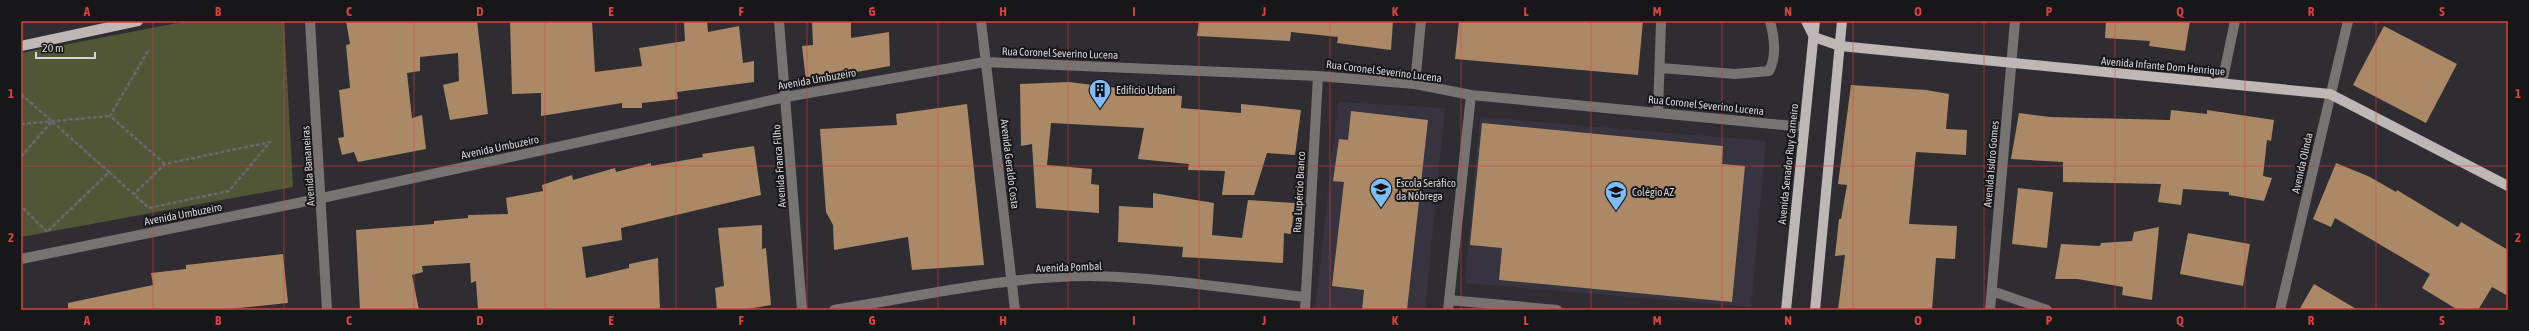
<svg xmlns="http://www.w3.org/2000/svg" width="2529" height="331" viewBox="0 0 2529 331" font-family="'Asap Condensed',sans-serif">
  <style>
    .built { fill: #38343f }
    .green { fill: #515636 }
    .building { fill: #ab8967 }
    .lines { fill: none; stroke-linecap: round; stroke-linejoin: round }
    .path { stroke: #69686c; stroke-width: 2.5; stroke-dasharray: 4 2; stroke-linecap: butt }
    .minor { stroke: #767372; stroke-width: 10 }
    .major { stroke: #bdb7b6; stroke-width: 10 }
    .grid { fill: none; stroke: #d64242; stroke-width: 1; stroke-opacity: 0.55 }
    .labels { text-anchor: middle; stroke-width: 4; stroke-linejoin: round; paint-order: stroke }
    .street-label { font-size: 11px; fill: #d5d4d7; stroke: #171618 }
    .poi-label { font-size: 11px; fill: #d5d4d7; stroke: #171618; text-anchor: start }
    .neatline { fill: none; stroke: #d64242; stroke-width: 1.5 }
    .grid-label { font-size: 13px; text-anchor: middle; font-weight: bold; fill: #d64242 }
  </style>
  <rect width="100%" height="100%" fill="#2f2d32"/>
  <path class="built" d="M1338 102 1445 108 1425 310H1315Z
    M1480 117 1766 141 1751 307 1465 283Z"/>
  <path class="green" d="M188 21H284L293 187 21 237V53Z"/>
  <path class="building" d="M346 21H477L488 114 450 120 443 85 459 81 458 53 420 57V71L407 73 412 118 422 115 426 149 358 162 354 152 342 155 338 138 344 137 339 90 350 88 346 45 350 44Z
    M510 21H592L595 72 642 66 639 48 685 41 684 21H707L708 32 739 26 743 63 754 61V82L677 92 678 99 642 103V108H622V103L541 116V93L512 94Z
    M812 21H851V38L889 32 890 66 806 81 802 46 813 45Z
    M1199 21H1393L1391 50 1337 43 1338 37 1291 32 1290 41 1197 36Z
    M1459 21H1643L1638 75 1455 59Z
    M2106 21H2190L2185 51 2149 46 2150 41 2105 38Z
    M2384 26 2457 64 2426 123 2353 85Z
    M1069 82 1182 96 1181 108 1241 113V104L1301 110 1295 155 1267 153 1254 195H1222L1225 171 1188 170 1189 164 1138 159 1144 128 1051 123 1047 165 1092 169 1091 184 1099 185V213L1036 208 1032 144 1021 146 1020 84Z
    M1851 85 1926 90 1949 94 1946 129 1967 130 1966 155 1916 152 1909 224 1957 226 1955 259 1936 258 1932 310H1838L1845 255 1835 256 1839 219H1841L1847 185 1838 184Z
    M967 104 984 265 912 270 908 237 834 250 833 225 826 212 820 129 897 125 896 114Z
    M2171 110 2207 114V110L2274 120 2271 141 2267 140 2263 176 2272 178 2264 201 2229 195V192L2183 189 2181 205 2158 202 2161 184 2063 182V162L2011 159 2019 113 2050 117 2170 120Z
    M1351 111 1428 120 1407 310H1362L1364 290 1332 286 1344 182 1333 181 1339 139 1348 140Z
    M1482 123 1723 146 1722 164 1745 166 1732 302 1499 280 1502 248 1470 245Z
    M754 146 761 195 621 228 622 240 582 247 586 278 629 268V264L658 258 660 310H478L476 281 471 283 470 263 422 266 423 272 412 275 419 310H360L356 230 434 224V221L468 218V215L508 214 506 198 543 191 542 185 572 175 573 180 615 168 616 172 651 163V166L703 157 702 154Z
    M2336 163 2370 177 2396 192 2397 190 2458 227 2461 222 2508 250V296L2492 287 2478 310H2458L2422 288 2430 274 2335 218 2331 227 2313 219Z
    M2018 188 2053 192 2047 248 2012 244Z
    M1153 193 1214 203 1212 235 1242 238 1248 200 1295 203 1291 234 1284 233 1283 263 1182 257 1183 247 1118 242 1119 206 1153 208Z
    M762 225V249L766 248 771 305 741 310H717L715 288 724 286 718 228Z
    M2159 227 2152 300 2122 295 2123 287 2078 279H2055L2061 244 2100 246 2101 243 2132 241 2134 232Z
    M2188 233 2250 244 2243 286 2180 274Z
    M283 254 288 303 220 310H68V303L153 285 151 273 186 269V265Z
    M2314 284 2358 310H2299Z"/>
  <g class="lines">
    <path class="path" d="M148 51 110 116 165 164
      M21 94 109 172 47 232 21 206
      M21 124 110 116
      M21 157 52 121
      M109 172 149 208 229 191 270 142 165 164 134 194"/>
    <path class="minor" d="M310 21 327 310
      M779 21 802 310
      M981 21 1015 310
      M1661 68 1735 74 1769 71C1777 57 1774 36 1770 21
      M2222 83 2235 21
      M1415 84 1421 21
      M1658 113 1661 21
      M21 259 322 198 786 97 985 62 1318 76 1415 84 1471 95 1803 127
      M1992 291 2047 310
      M1449 300 1557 310
      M834 310C915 297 1008 276 1089 276 1161 277 1234 289 1305 297
      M1305 310 1318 76
      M1448 310 1471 95
      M1990 310 2015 21
      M2280 310 2348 21"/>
    <path class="major" d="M1806 21 1814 37 1840 46 2330 94 2508 186
      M21 46 138 21
      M1786 310 1815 21
      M1815 310 1842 21"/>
  </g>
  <path class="grid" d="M153 21V310M284 21V310M414 21V310M545 21V310M676 21V310M807 21V310M938 21V310M1068 21V310M1199 21V310M1330 21V310M1461 21V310M1591 21V310M1722 21V310M1853 21V310M1984 21V310M2115 21V310M2245 21V310M2376 21V310M21 166H2508"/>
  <defs>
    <g id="building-pin" transform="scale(1.15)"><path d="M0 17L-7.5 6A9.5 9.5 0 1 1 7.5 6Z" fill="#7fbdfa" stroke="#171618"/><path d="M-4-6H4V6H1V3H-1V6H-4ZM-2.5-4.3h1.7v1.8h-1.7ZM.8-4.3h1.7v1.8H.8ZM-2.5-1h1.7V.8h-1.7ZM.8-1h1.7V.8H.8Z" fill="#111"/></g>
    <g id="school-pin" transform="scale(1.15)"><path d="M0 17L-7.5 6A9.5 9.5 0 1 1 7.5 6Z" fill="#7fbdfa" stroke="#171618"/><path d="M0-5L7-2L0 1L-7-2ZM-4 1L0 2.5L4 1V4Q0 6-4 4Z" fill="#111"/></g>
  </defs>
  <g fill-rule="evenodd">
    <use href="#building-pin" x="1100" y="90"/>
    <use href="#school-pin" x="1381" y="189"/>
    <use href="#school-pin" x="1616" y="192"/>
  </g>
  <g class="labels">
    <g class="street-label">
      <text transform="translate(1060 53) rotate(2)" y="4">Rua Coronel Severino Lucena</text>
      <text transform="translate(2163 66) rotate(5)" y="4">Avenida Infante Dom Henrique</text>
      <text transform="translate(1384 71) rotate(7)" y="4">Rua Coronel Severino Lucena</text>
      <text transform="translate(817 79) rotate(-10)" y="4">Avenida Umbuzeiro</text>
      <text transform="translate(1706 105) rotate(6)" y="4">Rua Coronel Severino Lucena</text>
      <text transform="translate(500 147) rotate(-12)" y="4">Avenida Umbuzeiro</text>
      <text transform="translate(2302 163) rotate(-77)" y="4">Avenida Olinda</text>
      <text transform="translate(1010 164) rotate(83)" y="4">Avenida Geraldo Costa</text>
      <text transform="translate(1788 164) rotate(-84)" y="4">Avenida Senador Ruy Carneiro</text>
      <text transform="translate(1991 164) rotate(-85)" y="4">Avenida Isidro Gomes</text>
      <text transform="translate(308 166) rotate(-94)" y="4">Avenida Bananeiras</text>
      <text transform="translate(779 166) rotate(-94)" y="4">Avenida Franca Filho</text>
      <text transform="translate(1299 192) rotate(-87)" y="4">Rua Lupércio Branco</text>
      <text transform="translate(183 214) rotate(-11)" y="4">Avenida Umbuzeiro</text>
      <text transform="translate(1069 267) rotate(-2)" y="4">Avenida Pombal</text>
    </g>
    <g class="poi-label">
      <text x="1116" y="94">Edifício Urbani</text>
      <text x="1396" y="187">Escola Seráfico<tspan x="1396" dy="13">da Nóbrega</tspan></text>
      <text x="1632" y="196">Colégio AZ</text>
    </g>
  </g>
  <rect width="2529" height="331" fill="none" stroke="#171618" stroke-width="44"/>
  <path d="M36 52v6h59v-6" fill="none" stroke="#d5d4d7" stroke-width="2"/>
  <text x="42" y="52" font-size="12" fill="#d5d4d7" stroke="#171618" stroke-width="3" paint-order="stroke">20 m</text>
  <rect x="22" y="22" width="2485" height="287" class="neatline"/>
  <g class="grid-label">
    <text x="87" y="16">A</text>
    <text x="218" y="16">B</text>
    <text x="349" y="16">C</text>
    <text x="480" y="16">D</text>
    <text x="611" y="16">E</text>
    <text x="741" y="16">F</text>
    <text x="872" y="16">G</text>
    <text x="1003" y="16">H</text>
    <text x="1134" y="16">I</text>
    <text x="1264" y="16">J</text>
    <text x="1395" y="16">K</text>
    <text x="1526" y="16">L</text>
    <text x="1657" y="16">M</text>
    <text x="1788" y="16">N</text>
    <text x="1918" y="16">O</text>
    <text x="2049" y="16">P</text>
    <text x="2180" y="16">Q</text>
    <text x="2311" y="16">R</text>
    <text x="2442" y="16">S</text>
    <text x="11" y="98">1</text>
    <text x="2518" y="98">1</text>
    <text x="11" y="242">2</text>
    <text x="2518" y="242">2</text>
    <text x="87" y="325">A</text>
    <text x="218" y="325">B</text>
    <text x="349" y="325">C</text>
    <text x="480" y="325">D</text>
    <text x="611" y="325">E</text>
    <text x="741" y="325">F</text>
    <text x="872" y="325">G</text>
    <text x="1003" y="325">H</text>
    <text x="1134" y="325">I</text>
    <text x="1264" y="325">J</text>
    <text x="1395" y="325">K</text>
    <text x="1526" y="325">L</text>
    <text x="1657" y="325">M</text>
    <text x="1788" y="325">N</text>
    <text x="1918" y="325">O</text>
    <text x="2049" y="325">P</text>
    <text x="2180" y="325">Q</text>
    <text x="2311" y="325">R</text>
    <text x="2442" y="325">S</text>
  </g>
</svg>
